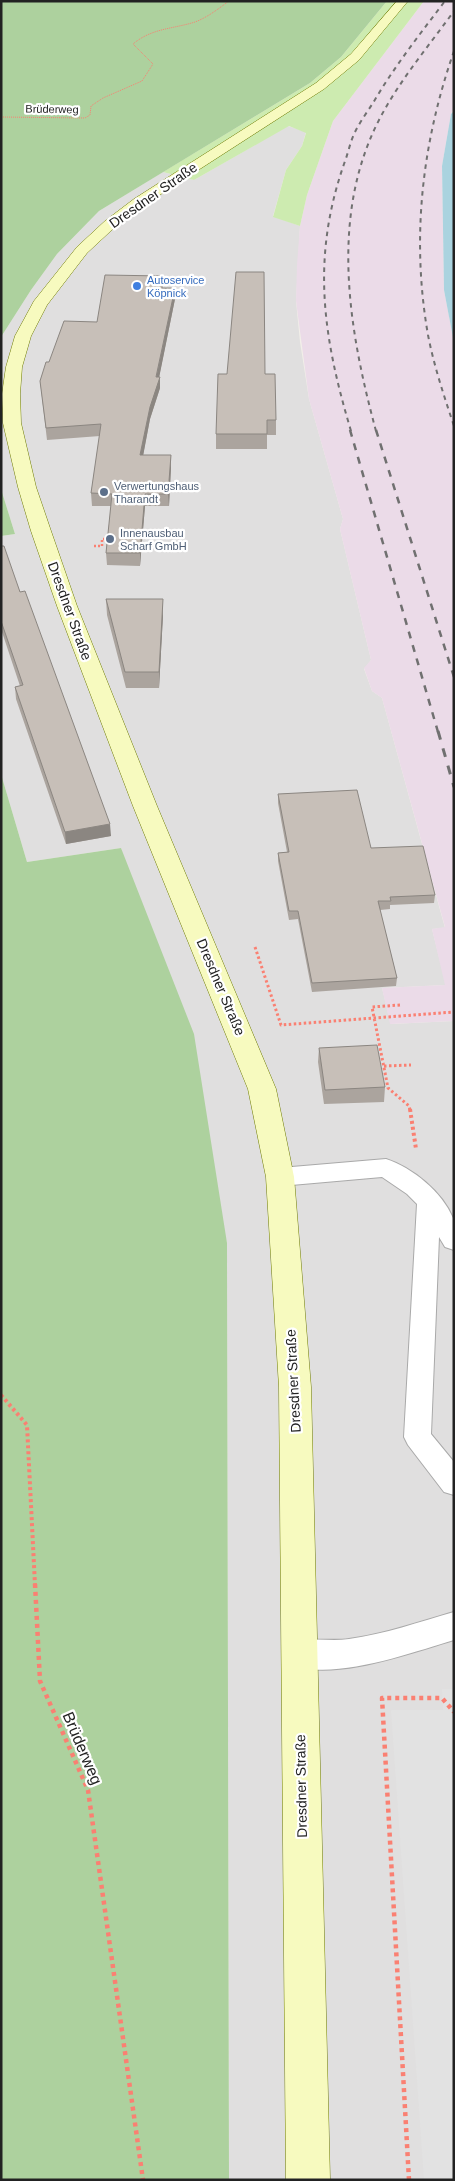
<svg xmlns="http://www.w3.org/2000/svg" width="455" height="2181" viewBox="0 0 455 2181" font-family="Helvetica,sans-serif">
  <style>
    .residential { fill: #e0dfdf }
    .industrial { fill: #ebdbe8 }
    .grass { fill: #cdebb0 }
    .forest { fill: #add19e }
    .parking { fill: #e2e2e2 }
    .water { fill: #aad3df }
    .lines { fill: none; stroke-linecap: round; stroke-linejoin: round }
    .service-casing { stroke: #a9a9a9; stroke-width: 2 }
    .secondary-casing { stroke: #707d05; stroke-width: 1 }
    .path-far4 { stroke: #fa8072; stroke-width: 1; stroke-dasharray: 1 1; stroke-linecap: butt }
    .path-far3 { stroke: #fa8072; stroke-width: 2.5; stroke-dasharray: 2 2; stroke-linecap: butt }
    .path-far2 { stroke: #fa8072; stroke-width: 3; stroke-dasharray: 2.5 2.5; stroke-linecap: butt }
    .path-far1 { stroke: #fa8072; stroke-width: 4; stroke-dasharray: 3 3; stroke-linecap: butt }
    .path { stroke: #fa8072; stroke-width: 4.5; stroke-dasharray: 4 4; stroke-linecap: butt }
    .service { fill: #fff; fill-rule: evenodd }
    .secondary { fill: #f7fabf; fill-rule: evenodd }
    .rail-far2 { stroke: #707070; stroke-width: 2; stroke-dasharray: 4.5 4.5; stroke-linecap: butt }
    .rail-far1 { stroke: #707070; stroke-width: 2.5; stroke-dasharray: 7 7; stroke-linecap: butt }
    .rail { stroke: #707070; stroke-width: 3; stroke-dasharray: 9 9; stroke-linecap: butt }
    .wall { fill: #aba49e }
    .shaded-wall { fill: #8b8681 }
    .building { fill: #c7bfb8; stroke: #8b8681 }
    .shop-dot { fill: #3f7fe0; stroke: #fff; stroke-width: 2 }
    .service-dot { fill: #5c6f8a; stroke: #fff; stroke-width: 2 }
    .labels { text-anchor: middle; stroke-width: 4.5; stroke-linejoin: round; paint-order: stroke }
    .far-street-label { font-size: 11px; fill: #222; stroke: #fff }
    .far-shop-label { font-size: 11px; fill: #366cbe; stroke: #fff; text-anchor: start }
    .far-service-label { font-size: 11px; fill: #4e5e75; stroke: #fff; text-anchor: start }
    .street-label { font-size: 14px; fill: #222; stroke: #fff }
    .near-street-label { font-size: 16px; fill: #222; stroke: #fff }
  </style>
  <rect width="100%" height="100%" fill="#f2efe9"/>
  <path class="residential" d="M288 126 306 132 302 146 286 170 273 216 300 226 296 301 300 342 309 399 343 519 340 529 371 660 364 669 372 691 382 698 445 928 432 929 446 985 382 988 391 1024 454 1021V2180H229L227 1243 121 848 27 862 1 774V536L15 534 1 489V337L31 290 57 254 99 211 163 172 194 180Z"/>
  <path class="industrial" d="M424 1H454V108L451 114 442 166 444 290 454 343V1021L390 1024 382 988 445 985 432 929 445 927 382 698 372 691 364 668 371 660 340 529 343 519 309 399 296 301 297 265 300 226 307 195 333 121Z"/>
  <path class="grass" d="M387 1H424L333 121 307 195 300 226 273 217 286 170 302 146 306 133 289 126 194 180 163 172 310 83 341 57Z"/>
  <path class="forest" d="M1 1H387L341 57 310 83 99 211 57 254 31 290 1 337Z
    M1 489 15 534 1 536Z
    M1 774 27 862 121 848 194 1034 227 1243 229 2180H1Z"/>
  <path class="parking" d="M442 1689H454V2180H424L391 1710H443Z"/>
  <path class="water" d="M454 111V343L444 290 442 166 451 114Z"/>
  <g class="lines">
    <g class="service-casing">
      <path id="service" d="M386 1159C413 1168 442 1192 453 1218 455 1226 454 1241 454 1250L445 1247 439 1237 431 1434 454 1462V1495L444 1492 408 1445 404 1437 417 1204 407 1194 382 1177 280 1186 272 1183 268 1177 272 1171 280 1168Z
        M454 1612V1640C410 1653 332 1682 289 1664L284 1654 289 1644C308 1636 329 1642 349 1639 385 1634 419 1622 454 1612Z"/>
    </g>
    <g class="secondary-casing">
      <path id="secondary" d="M397 1H408L359 60 324 89 144 205 115 227 87 253 47 305 31 336 22 367 20 394 21 423 36 487 51 531 77 606 157 806 276 1089 294 1177 311 1387 330 2180H286L279 1387 266 1177 248 1089 133 806 57 606 31 531 18 487 3 423 2 394 6 367 15 336 34 301 77 247 105 221 134 199 316 83 351 54Z"/>
    </g>
    <path class="path-far4" d="M1 117 85 118 90 115 91 106 103 98 142 81 153 64 133 44C152 28 173 29 195 22 208 17 218 9 229 1"/>
    <path class="path-far3" d="M94 546H102V539H110"/>
    <path class="path-far2" d="M255 947 281 1025 454 1012
      M400 1005 372 1007 388 1088 409 1106 410 1110
      M384 1066 411 1065"/>
    <path class="path-far1" d="M410 1109 416 1149
      M1 1395 27 1425 35 1585"/>
    <path class="path" d="M35 1584 40 1681 88 1790 143 2180
      M409 2180 382 1698H442L454 1712"/>
    <use href="#service" class="service"/>
    <use href="#secondary" class="secondary"/>
    <path class="rail-far2" d="M454 51C422 143 411 238 428 335 434 366 444 396 454 426
      M351 431C323 337 311 259 344 164 348 154 350 142 355 132 360 122 367 112 373 103 394 67 420 34 445 1
      M376 431C349 331 329 217 379 120 399 81 428 47 454 11"/>
    <path class="rail-far1" d="M350 430 438 732
      M376 430 454 677"/>
    <path class="rail" d="M438 731 454 787"/>
  </g>
  <path class="wall" d="M163 288 175 299 159 377 160 388 150 419 143 455H171V467L169 506H145L140 566 107 565 106 553 111 506H92L91 493 100 436 47 440 40 381 49 362 97 322Z
    M265 374 276 420V435H267V449H216V434Z
    M1 546 20 592 111 836 66 844 16 699 15 687 20 686 1 629Z
    M106 599 163 615 159 688H126L107 615Z
    M278 794 371 848 435 895 434 903 390 905V909L380 910 397 978 396 986 312 992 298 919 289 920 278 861V853L287 852 278 803Z
    M319 1048 385 1087 384 1102 324 1104 318 1062Z"/>
  <path class="shaded-wall" d="M175 288V299L158 383 160 377V388L150 419 141 467 140 455Z
    M171 455V467L169 506 168 494Z
    M145 494V506L140 566V553Z
    M163 599V615L159 688V672Z
    M110 824 111 836 66 844 65 832Z"/>
  <path class="building" d="M236 272H264L265 374H275L276 420H267V434H216L218 374H227Z
    M105 275 163 276 162 288H175L156 377H160L150 407 140 455H171L168 494H145L140 553H106L112 494 91 493 101 424 46 428 40 381 46 362H49L64 321 97 322Z
    M1 546H4L20 592 25 591 110 824 65 832 15 687 23 685 1 621Z
    M106 599H163L159 672H125Z
    M357 790 371 848 423 846 435 895 390 897 391 901H378L397 978 312 983 298 911H289L278 853 289 852 278 794Z
    M377 1045 385 1087 325 1090 319 1048Z"/>
  <circle class="shop-dot" cx="137" cy="286" r="5"/>
  <g class="service-dot">
    <circle cx="104" cy="492" r="5"/>
    <circle cx="110" cy="539" r="5"/>
  </g>
  <g class="labels">
    <g class="far-street-label">
      <text transform="translate(52 109) rotate(1)" y="4">Brüderweg</text>
    </g>
    <g class="far-shop-label">
      <text x="147" y="284">Autoservice<tspan x="147" dy="13">Köpnick</tspan></text>
    </g>
    <g class="far-service-label">
      <text x="114" y="490">Verwertungshaus<tspan x="114" dy="13">Tharandt</tspan></text>
      <text x="120" y="537">Innenausbau<tspan x="120" dy="13">Scharf GmbH</tspan></text>
    </g>
    <g class="street-label">
      <text transform="translate(153 195) rotate(-35)" y="5">Dresdner Straße</text>
      <text transform="translate(70 611) rotate(70)" y="5">Dresdner Straße</text>
      <text transform="translate(221 987) rotate(67)" y="5">Dresdner Straße</text>
      <text transform="translate(293 1381) rotate(-93)" y="5">Dresdner Straße</text>
      <text transform="translate(301 1786) rotate(-91)" y="5">Dresdner Straße</text>
    </g>
    <g class="near-street-label">
      <text transform="translate(83 1748) rotate(67)" y="6">Brüderweg</text>
    </g>
  </g>
  <rect width="455" height="2181" fill="none" stroke="#222222" stroke-width="5"/>
</svg>
